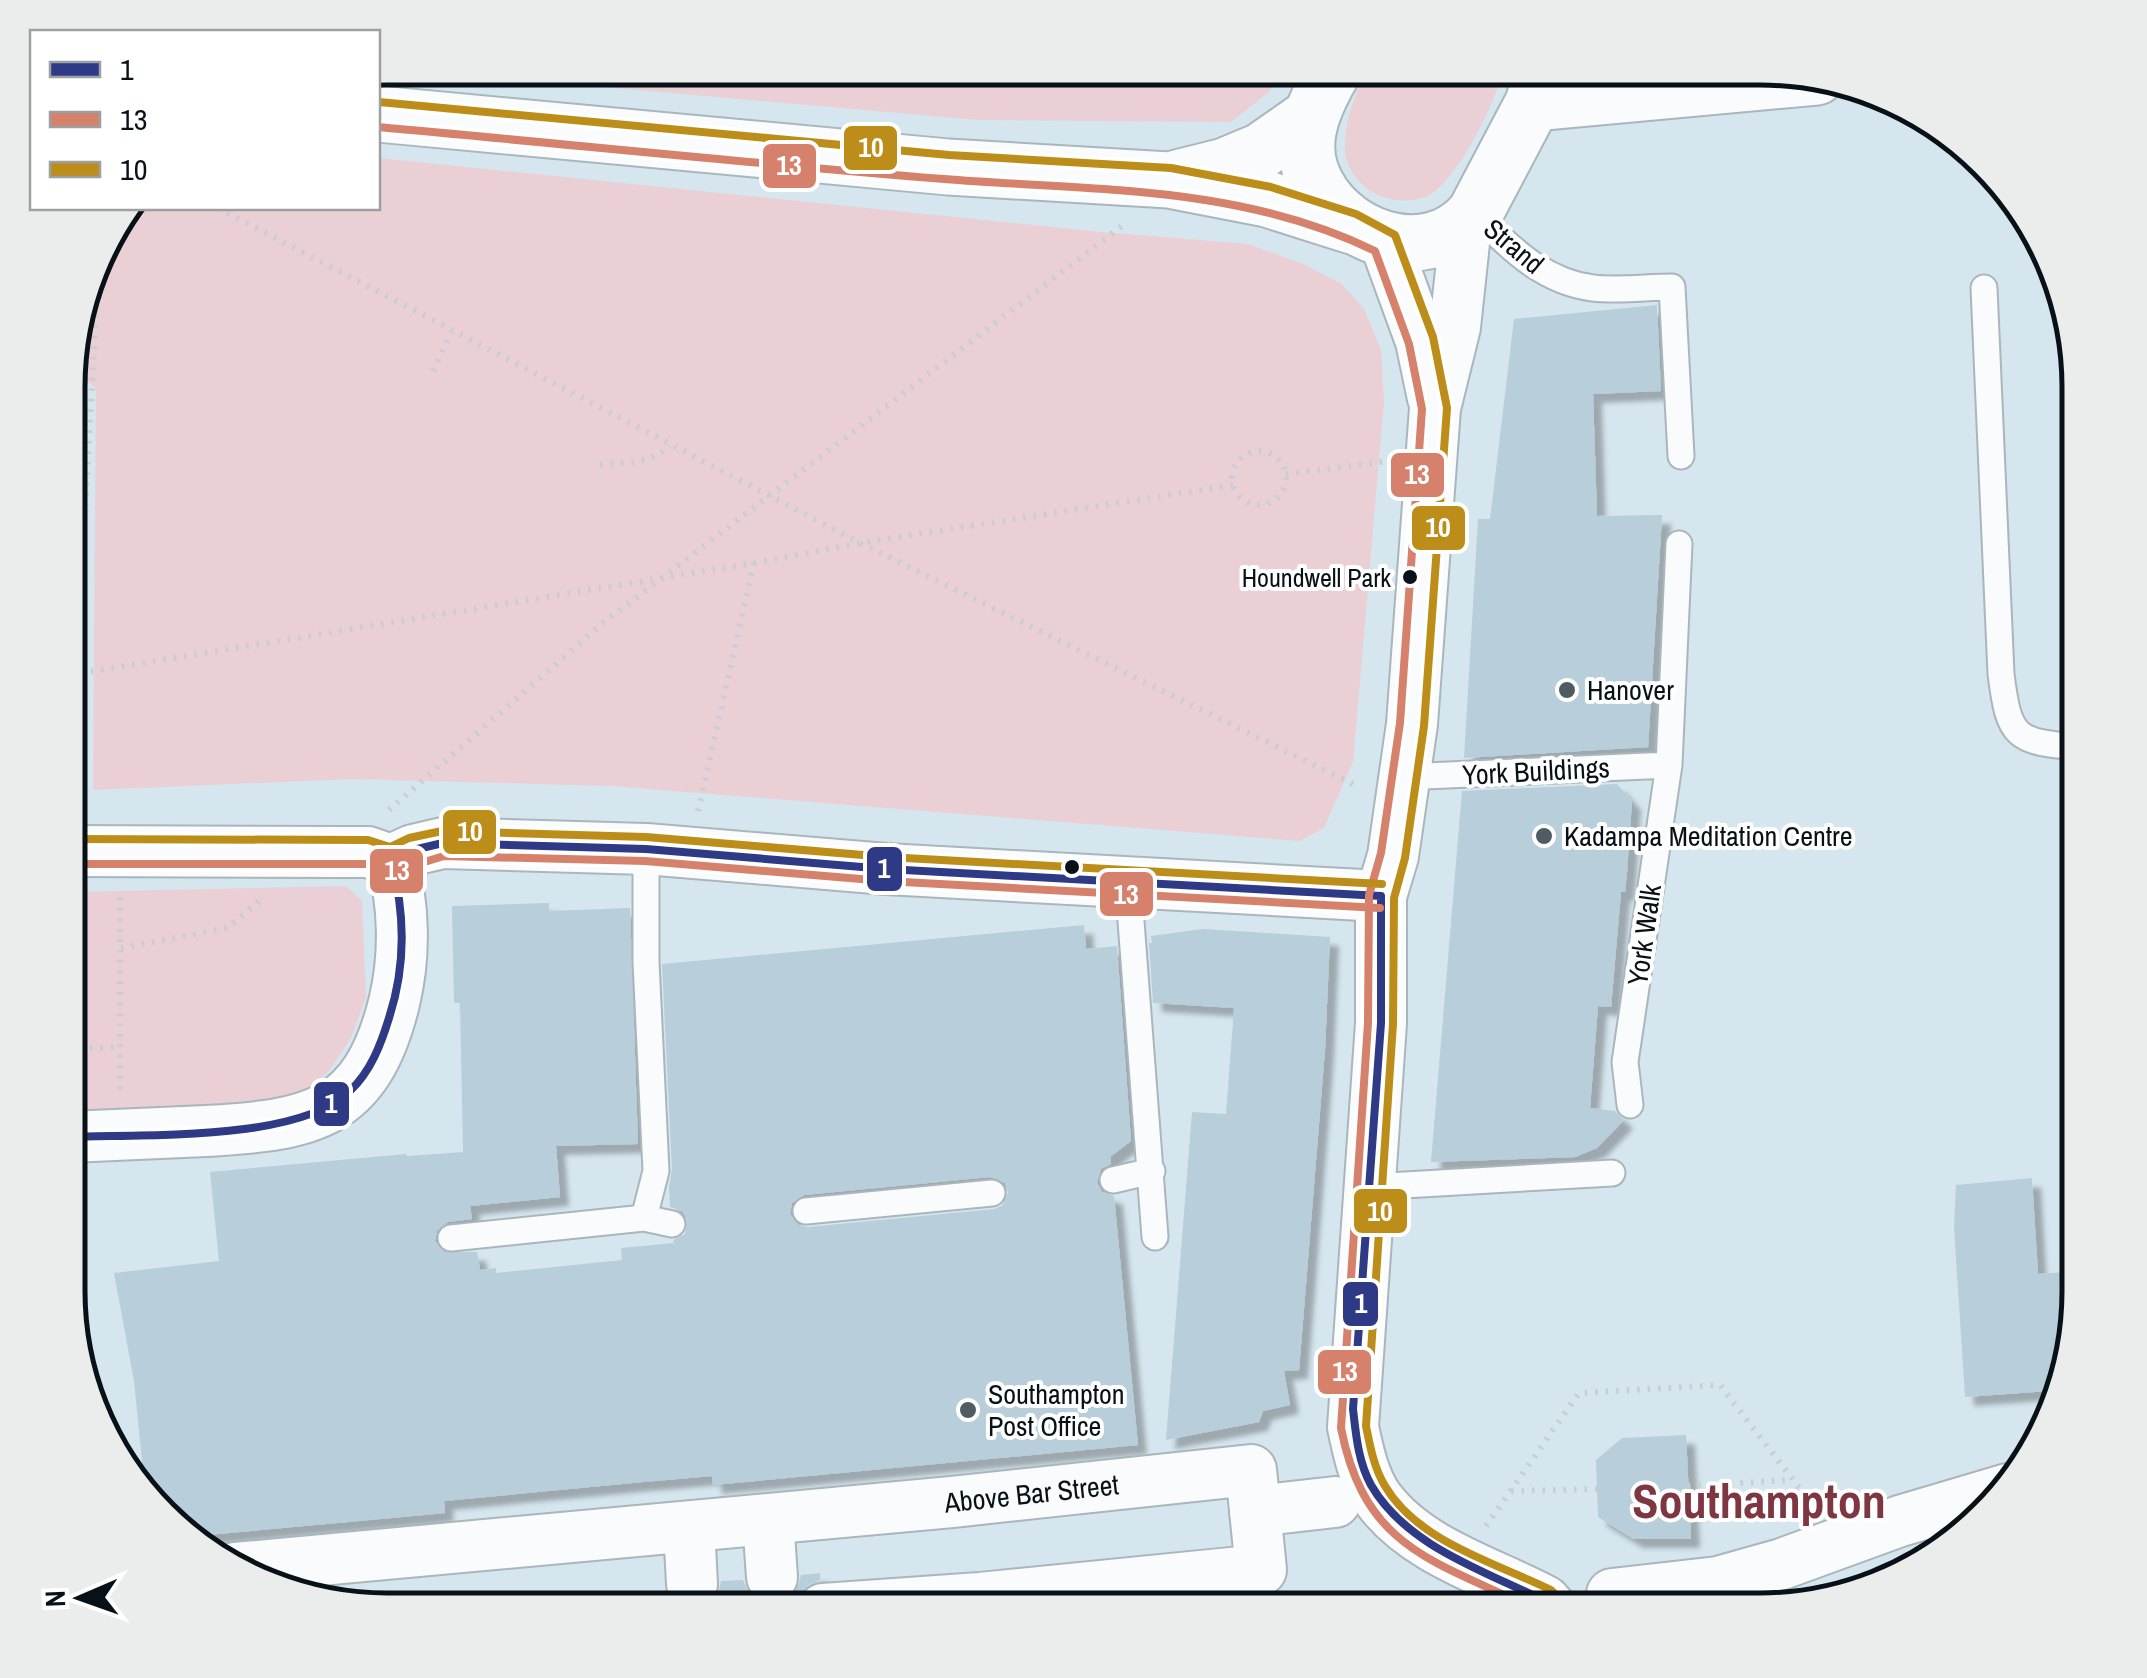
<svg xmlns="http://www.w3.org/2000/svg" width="2147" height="1678" viewBox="0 0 2147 1678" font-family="'Archivo Narrow',sans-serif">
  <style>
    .green { fill: #eacfd5 }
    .building { fill: #b8ceda; fill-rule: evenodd; filter: url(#shadow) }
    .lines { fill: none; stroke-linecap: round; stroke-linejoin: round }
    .street-tunnel { stroke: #b7c6ce; stroke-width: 50; stroke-dasharray: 50 25; stroke-linecap: butt }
    .lane-casing { stroke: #a9b6bc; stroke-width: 29 }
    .street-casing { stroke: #a9b6bc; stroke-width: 54 }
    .secondary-casing { stroke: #a9b6bc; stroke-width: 59 }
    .path { stroke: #c9ced0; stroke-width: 6; stroke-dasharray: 2.5 8; stroke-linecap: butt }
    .lane { stroke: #f9fbfc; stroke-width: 25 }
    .street { stroke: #f9fbfc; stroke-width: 50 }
    .secondary { stroke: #f9fbfc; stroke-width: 55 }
    .bus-1-casing { stroke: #fff; stroke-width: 15 }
    .bus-2-casing { stroke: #fff; stroke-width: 15 }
    .bus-3-casing { stroke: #fff; stroke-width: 15 }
    .bus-1 { stroke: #2e3a86; stroke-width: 8 }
    .bus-2 { stroke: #d5816c; stroke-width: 8 }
    .bus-3 { stroke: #bc8d19; stroke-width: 8 }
    .bus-dot { fill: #071117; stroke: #fff; stroke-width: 4 }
    .poi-dot { fill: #4f5c62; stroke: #fff; stroke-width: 4 }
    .labels { text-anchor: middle; stroke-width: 8; stroke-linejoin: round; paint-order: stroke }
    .bus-label { font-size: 26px; fill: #071117; stroke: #fff; text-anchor: end }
    .street-label { font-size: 28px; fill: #071117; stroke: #fff }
    .poi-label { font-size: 28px; fill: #071117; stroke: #fff; text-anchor: start }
    .town-label { font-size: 48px; font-weight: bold; fill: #7e3640; stroke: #fff }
    .rim { fill: none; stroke: #071117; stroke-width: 5 }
    .line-badge { stroke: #fff; stroke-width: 4 }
    .badge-label { font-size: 28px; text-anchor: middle; font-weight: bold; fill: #fff }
  </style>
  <defs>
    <filter id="shadow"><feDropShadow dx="9" dy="9" stdDeviation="2.5" flood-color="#0004"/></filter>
  </defs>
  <rect width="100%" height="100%" fill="#d6e6ee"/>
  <path class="green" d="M388 68H1282L1269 92 1231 122 978 120Z
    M1367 68H1504C1497 99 1456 186 1425 197 1387 210 1342 184 1345 142 1346 115 1357 92 1367 68Z
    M378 158 1091 231 1248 244 1303 264 1342 284 1364 309 1381 350 1384 402 1353 762 1324 828 1300 841 611 786 351 779 93 790 96 389 70 365V344L110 228 126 208H378Z
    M346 886 362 901 366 997 351 1038 329 1071 309 1089 269 1104 85 1112 69 1098V892Z"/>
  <path class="building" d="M1657 305 1661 391 1593 394 1597 516 1662 515 1648 747 1464 758 1478 519H1490L1514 319Z
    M1617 784 1632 801 1627 872 1625 892H1621L1611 1007 1598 1006 1590 1108 1615 1111 1624 1120 1597 1148 1575 1157 1431 1162 1462 791Z
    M549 903V911L630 908 638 1144 556 1146 560 1197 470 1206 472 1219 448 1222 437 1231 435 1241 444 1252H477L480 1270 496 1268V1273L622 1260 621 1248 674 1243 673 1240 685 1234 687 1218 682 1211 670 1207 669 1187 672 1170 662 964 1084 925 1086 949 1117 946 1131 1141 1110 1157 1111 1164 1101 1169 1097 1183 1102 1192 1114 1196 1138 1445 713 1485 712 1476 643 1482 444 1501 445 1513 186 1537 176 1531 145 1490 134 1381 114 1273 219 1261 210 1172 406 1154 407 1156 463 1152 460 1003H454L452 906ZM990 1177 1005 1183 1008 1192 1002 1206 994 1209 808 1227 798 1225 790 1214 792 1203 804 1195Z
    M1203 929 1330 937 1325 1050 1299 1370 1284 1371 1290 1405 1263 1411 1259 1422 1166 1440 1192 1112 1226 1114 1234 1008 1153 1003 1149 943H1152L1151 936Z
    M2032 1178 2038 1274 2079 1271V1313L2061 1390 1965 1397 1954 1228 1956 1185Z
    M1686 1435 1691 1539H1634L1598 1517 1596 1460 1622 1438Z
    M820 1573V1580L808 1585 798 1596 794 1610H702L717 1598 721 1581 743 1580 748 1592 759 1602 775 1605 787 1601 797 1590 801 1575Z"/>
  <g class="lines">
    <path class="street-tunnel" d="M772 1577 775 1610"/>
    <g class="lane-casing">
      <path id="lane" d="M1475 213C1509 247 1543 282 1593 288 1619 291 1647 287 1672 287L1681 456
        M1984 288 2001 674C2009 738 2015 742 2079 747
        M1403 777 1669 765
        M1128 882 1155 1237
        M1630 1105 1625 1062 1669 765 1679 544
        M1113 1180 1152 1171
        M1370 1187 1612 1173
        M806 1211 992 1193
        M644 1218 672 1224
        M451 1238 644 1218 656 1171 646 962V849"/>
    </g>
    <g class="street-casing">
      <g id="street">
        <path d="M1466 224 1455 327 1435 408 1412 724 1393 856 1381 896V1023L1353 1427C1358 1451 1364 1480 1379 1500 1418 1552 1491 1572 1545 1601L1553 1610"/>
        <path d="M1385 242 1421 341 1433 398"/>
        <path d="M69 851 344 852H368L391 860 413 850 443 843 646 849 886 869 1381 896"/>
        <path d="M69 1137C115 1135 161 1133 206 1131 311 1125 366 1116 394 1003 405 958 405 904 391 860"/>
        <path d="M1255 1511 1335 1502"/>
        <path d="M768 1520 772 1577"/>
        <path d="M689 1527 692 1584"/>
        <path id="s1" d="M235 1568 952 1502 1251 1470 1261 1570 980 1598 823 1609"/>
        <path d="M1612 1594 1718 1582 1782 1564 1900 1521 2008 1489"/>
      </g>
    </g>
    <g class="secondary-casing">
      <path id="secondary" d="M1335 68C1317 98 1298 136 1311 172 1334 237 1427 271 1475 213L1533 103 1543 68
        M1533 103 1817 77
        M378 114 948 167 1169 180 1267 199 1352 226
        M1177 178 1225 166 1261 151 1311 116"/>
    </g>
    <path class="path" d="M218 208 860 543 1359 787
      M433 371 452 331
      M1232 478a27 27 0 1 1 54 0a27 27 0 1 1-54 0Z
      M600 465C626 462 649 465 670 446
      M1286 474 1389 461
      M76 674 99 259
      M70 675 754 563 860 543 1233 485
      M389 810 603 623 1122 226
      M698 811 754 563
      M121 948 227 928 263 898
      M69 1049 120 1047
      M120 1089V896
      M1688 1486 1790 1480
      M1511 1491 1597 1489
      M1486 1526 1579 1393 1720 1385 1814 1507"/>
    <use href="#lane" class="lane"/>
    <use href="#street" class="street"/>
    <use href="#secondary" class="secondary"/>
    <g class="bus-1-casing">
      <path id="bus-1" d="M391 860 413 850 443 843 646 849 886 869 1381 896
        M1381 896V1023L1353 1409C1356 1435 1358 1461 1371 1485 1406 1546 1485 1571 1545 1601L1553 1610
        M69 1137C141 1134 298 1142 350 1091 371 1071 381 1044 389 1018 406 966 405 912 391 860"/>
    </g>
    <g class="bus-2-casing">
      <path id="bus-2" d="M378 127C566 144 755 164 944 179 1092 191 1237 184 1375 251L1409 344 1422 409 1400 723 1381 853 1369 895 1368 1023 1341 1428C1365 1551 1437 1561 1536 1610
        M69 864H366L392 872 444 856 645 861 885 881 1380 908"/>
    </g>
    <g class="bus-3-casing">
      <path id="bus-3" d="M379 102 949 155 1171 168 1271 187 1356 214 1395 235 1433 337 1447 408 1424 726 1405 858 1394 898 1393 1024 1366 1426C1370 1446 1374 1468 1385 1486 1418 1542 1496 1563 1551 1590L1562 1602
        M69 839 368 840 390 847 409 838 442 831 646 837 887 857 1382 884"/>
    </g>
    <use href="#bus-1" class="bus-1"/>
    <use href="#bus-2" class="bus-2"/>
    <use href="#bus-3" class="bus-3"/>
  </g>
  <g class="bus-dot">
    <circle cx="1410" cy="577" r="9"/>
    <circle cx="1072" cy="867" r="9"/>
  </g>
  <g class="poi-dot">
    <circle cx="1567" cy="690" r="10"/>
    <circle cx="1544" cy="836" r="10"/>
    <circle cx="968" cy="1410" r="10"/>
  </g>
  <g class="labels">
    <g class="bus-label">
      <text x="1391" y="587">Houndwell Park</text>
    </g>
    <g class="street-label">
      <text transform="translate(1514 246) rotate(40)" y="10">Strand</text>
      <text transform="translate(1536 771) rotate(-3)" y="10">York Buildings</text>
      <text transform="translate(1644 935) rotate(-82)" y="10">York Walk</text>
      <text dy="10" stroke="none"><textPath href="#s1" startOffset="800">Above Bar Street</textPath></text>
    </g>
    <g class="poi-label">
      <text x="1587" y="700">Hanover</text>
      <text x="1564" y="846">Kadampa Meditation Centre</text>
      <text x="988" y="1404">Southampton<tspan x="988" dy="32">Post Office</tspan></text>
    </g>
    <g class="town-label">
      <text x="1759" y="1518">Southampton</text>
    </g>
  </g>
  <path d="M0 0H2147V1678H0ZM387 85H1760A302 302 0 0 1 2062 387V1291A302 302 0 0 1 1760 1593H387A302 302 0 0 1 85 1291V387A302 302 0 0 1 387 85Z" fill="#ebecec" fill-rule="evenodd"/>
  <path class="rim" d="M387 85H1760A302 302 0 0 1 2062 387V1291A302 302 0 0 1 1760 1593H387A302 302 0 0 1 85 1291V387A302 302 0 0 1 387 85Z"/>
  <g class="line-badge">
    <rect x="842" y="124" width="57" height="48" rx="10" fill="#bc8d19"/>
    <rect x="761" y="142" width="57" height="48" rx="10" fill="#d5816c"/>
    <rect x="1389" y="451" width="57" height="48" rx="10" fill="#d5816c"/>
    <rect x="1410" y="504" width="57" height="48" rx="10" fill="#bc8d19"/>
    <rect x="441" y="808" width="57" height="48" rx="10" fill="#bc8d19"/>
    <rect x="865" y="845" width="39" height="48" rx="10" fill="#2e3a86"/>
    <rect x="368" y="847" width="57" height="48" rx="10" fill="#d5816c"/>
    <rect x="1098" y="870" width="57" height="48" rx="10" fill="#d5816c"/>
    <rect x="312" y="1080" width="39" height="48" rx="10" fill="#2e3a86"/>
    <rect x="1352" y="1187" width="57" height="48" rx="10" fill="#bc8d19"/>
    <rect x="1341" y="1280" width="39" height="48" rx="10" fill="#2e3a86"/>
    <rect x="1316" y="1348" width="57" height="48" rx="10" fill="#d5816c"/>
  </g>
  <g class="badge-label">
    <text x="871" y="157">10</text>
    <text x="789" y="175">13</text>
    <text x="1417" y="484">13</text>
    <text x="1438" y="537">10</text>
    <text x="470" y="841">10</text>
    <text x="884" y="878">1</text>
    <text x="397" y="880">13</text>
    <text x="1126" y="904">13</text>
    <text x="331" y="1113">1</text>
    <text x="1380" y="1221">10</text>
    <text x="1361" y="1313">1</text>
    <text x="1345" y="1381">13</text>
  </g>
  <rect x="30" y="30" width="350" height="180" fill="#ffffff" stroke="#9ca0a2" stroke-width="2.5"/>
  <rect x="50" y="62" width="50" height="15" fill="#2e3a86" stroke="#9ca0a2" stroke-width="2.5"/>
  <text x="120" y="80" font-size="30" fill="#071117">1</text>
  <rect x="50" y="112" width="50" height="15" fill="#d5816c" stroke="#9ca0a2" stroke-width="2.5"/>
  <text x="120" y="130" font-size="30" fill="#071117">13</text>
  <rect x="50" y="162" width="50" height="15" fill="#bc8d19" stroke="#9ca0a2" stroke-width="2.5"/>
  <text x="120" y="180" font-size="30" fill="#071117">10</text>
  <g transform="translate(80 1598) rotate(268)" stroke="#ffffff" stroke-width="8" paint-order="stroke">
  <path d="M0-8L18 38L0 25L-18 38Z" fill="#071117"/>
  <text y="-15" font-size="28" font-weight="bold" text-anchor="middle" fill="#071117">N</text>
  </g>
</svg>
